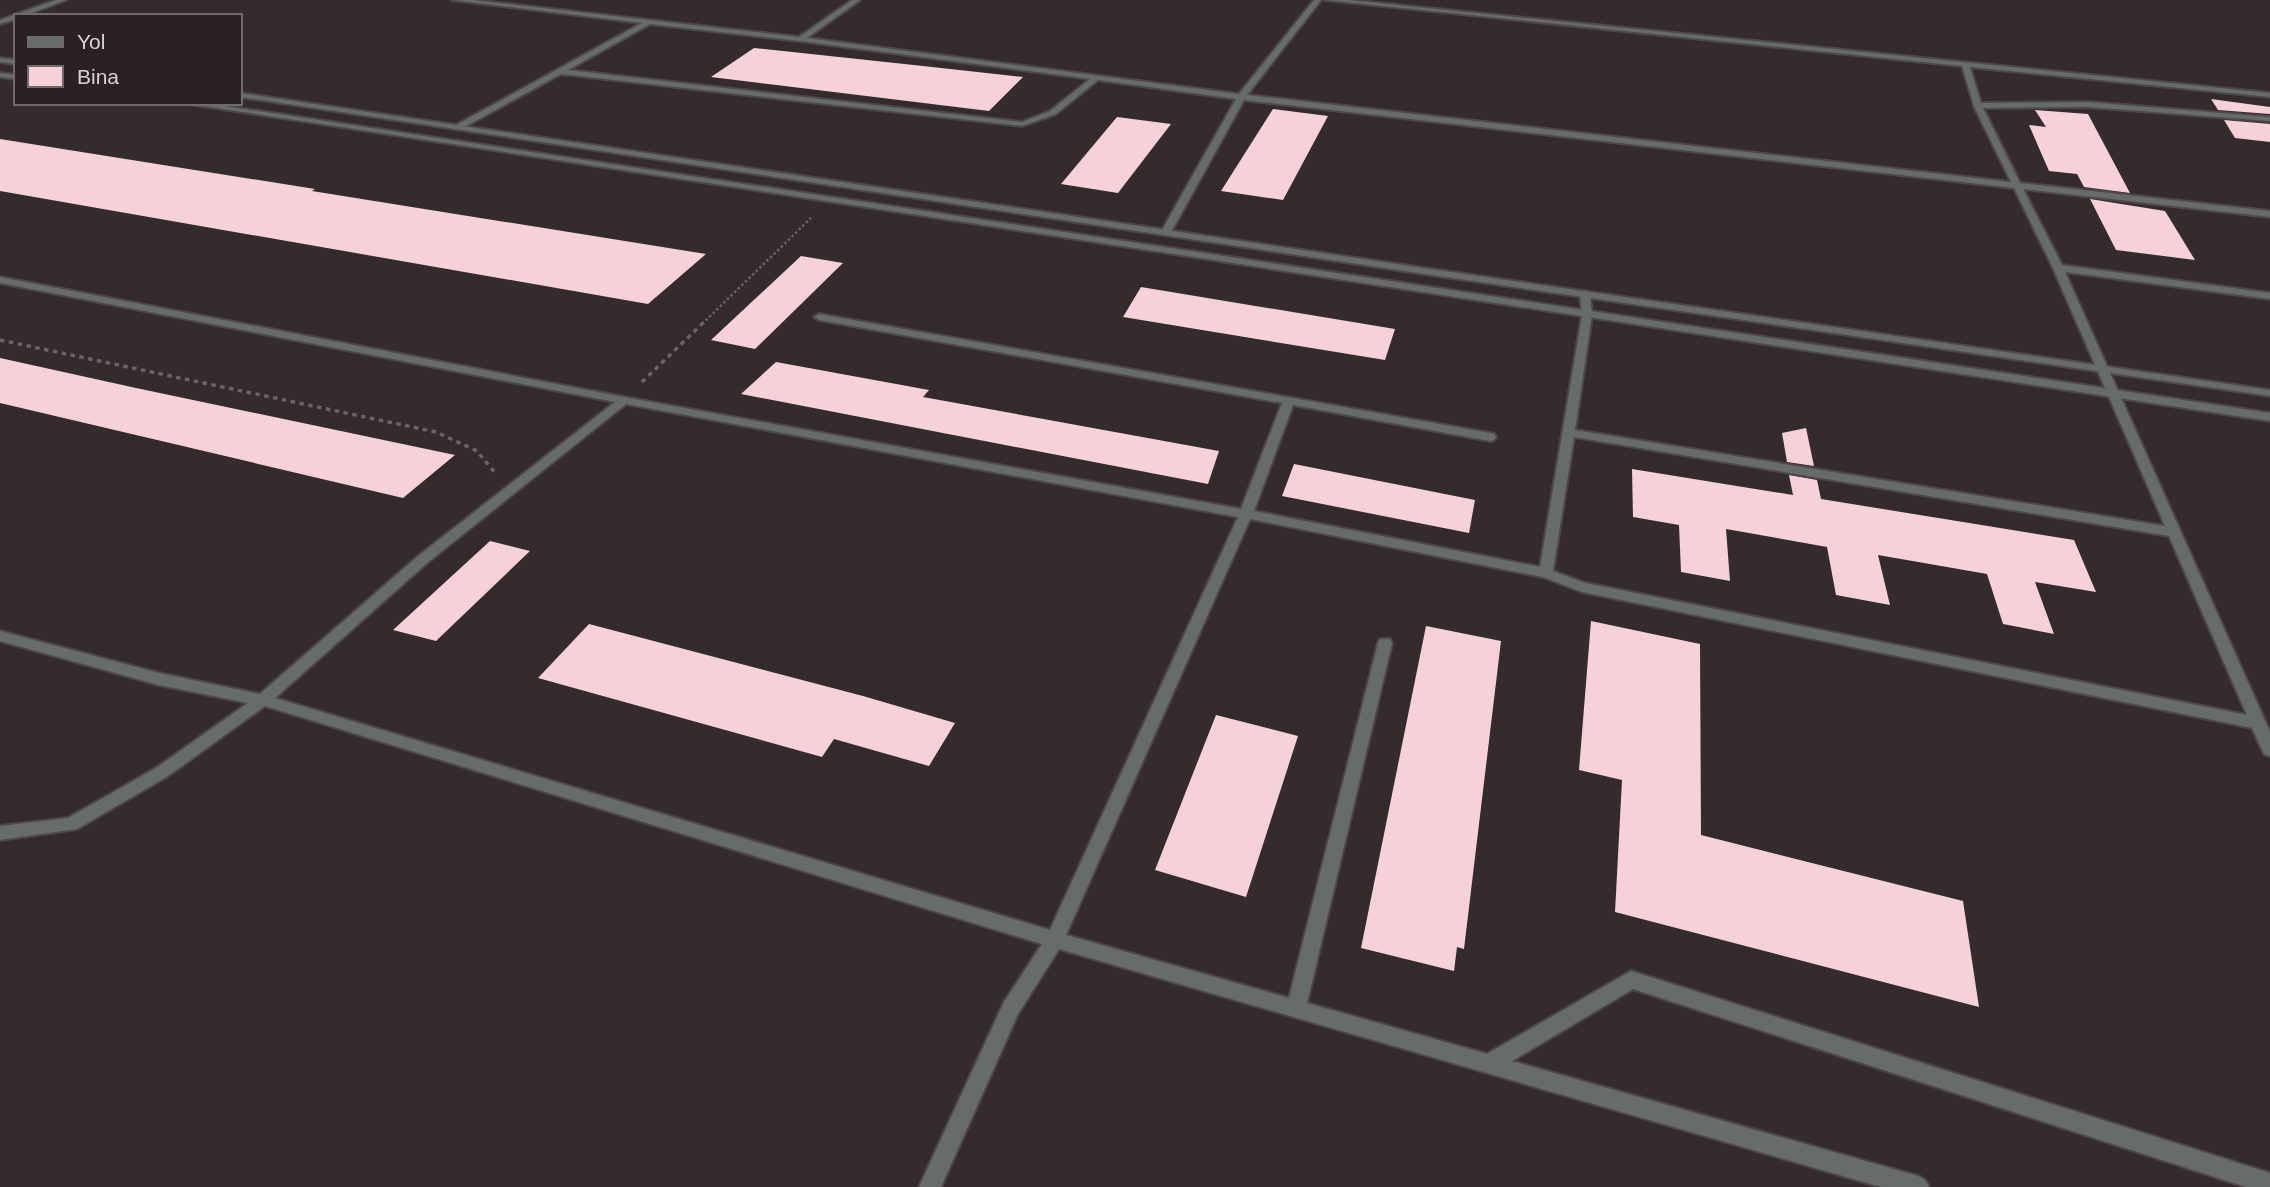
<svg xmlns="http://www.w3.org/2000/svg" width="2270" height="1187" viewBox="0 0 2270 1187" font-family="Arial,sans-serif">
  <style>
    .building { fill: #f6d1da }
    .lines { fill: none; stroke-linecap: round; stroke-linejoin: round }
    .minor-casing { stroke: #4f4648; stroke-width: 4 }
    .tertiary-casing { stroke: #4f4648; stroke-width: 4 }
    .path-far1 { stroke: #6b6365; stroke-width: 2.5; stroke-dasharray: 2.5 2.5; stroke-linecap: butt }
    .path { stroke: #6b6365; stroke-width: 3.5; stroke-dasharray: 4.5 4.5; stroke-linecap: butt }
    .minor { fill: #666b6c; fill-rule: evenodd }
    .tertiary { fill: #666b6c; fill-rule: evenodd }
  </style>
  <rect width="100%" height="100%" fill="#342b2d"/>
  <path class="building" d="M754 48 923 66 1023 77 989 111 711 77Z
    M2211 99 2270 107V114L2218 110Z
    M1273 109 1328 116 1283 200 1221 191Z
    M2035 110 2088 114 2130 193 2084 187 2077 174 2049 171 2029 125 2046 127Z
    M1117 117 1171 124 1118 193 1061 184Z
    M2224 120 2270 124V142L2235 138Z
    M0 139 315 189 312 191 706 254 648 304 0 191Z
    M2090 199 2165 211 2195 260 2116 250Z
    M801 256 843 263 755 349 711 340Z
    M1141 287 1395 329 1385 360 1123 317Z
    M0 358 136 388 455 455 403 498 0 403Z
    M776 362 929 390 923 397 1219 451 1208 484 741 394Z
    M1806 428 1814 466 1787 462 1782 433Z
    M1294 464 1475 500 1469 533 1282 496Z
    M1632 469 1793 495 1789 475 1817 480 1821 499 2074 540 2096 592 2035 582 2054 634 2003 624 1987 574 1878 555 1890 605 1836 595 1827 547 1726 529 1730 581 1681 572 1679 525 1633 517Z
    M490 541 530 551 436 641 393 630Z
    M1591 621 1700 644 1701 835 1963 901 1979 1007 1615 912 1622 780 1579 770Z
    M589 624 863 696 955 723 929 766 834 739 822 757 538 678Z
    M1426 626 1501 641 1464 949 1457 947 1454 971 1361 948Z
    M1216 715 1298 736 1246 897 1155 870Z"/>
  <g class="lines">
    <g class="minor-casing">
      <path id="minor" d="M56 0H66L24 16H16V19L0 24V20Z
        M452 0H473L799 37 852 0H860L807 38 1239 94 1314 0H1321L1247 95 2011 182 1974 106 1962 66 1325 0H1348L2270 93V97L1970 67 1981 103 2088 102 2270 117V121L2088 107 1983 108 2020 183 2270 211V217L2023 189 2062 265 2270 293V299L2065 272 2270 732V756L2264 754 2252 728 1582 592 1543 577 1250 519 1066 935 1289 998 1378 643 1380 639H1390L1392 643 1307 1003 1487 1054 1631 971 2270 1173V1187H2246L1633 989 1512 1061 1918 1176 1925 1180 1929 1187H1881L1059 949 1018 1014 941 1187H919L1004 1002 1042 944 265 706 168 776 77 829 0 840V826L68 818 156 768 248 703 159 685 0 641V631L159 673 260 694 417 557 615 402 0 283V277L624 397 1241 509 1282 403 819 320 814 317 819 314 1490 433 1494 434 1496 437 1494 440 1490 441 1293 405 1254 511 1540 567 1582 315 1580 294 1585 291 1590 294 1592 315 1575 430 2165 526 2053 268 2014 188 1244 100 1171 232 1166 235 1161 232 1236 99 1098 80 1056 114 1022 126 561 74 459 130 455 127 456 125 642 23ZM650 24 800 41 1090 79 1050 111 1022 122 568 70ZM626 404 1238 517 1050 930 275 698 427 563ZM1574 437 2169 536 2247 715 1585 583 1553 571Z"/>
    </g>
    <g class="tertiary-casing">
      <path id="tertiary" d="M0 58 16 60V64L0 62Z
        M0 73 16 75V79L0 77Z
        M240 93 1431 269 2270 390V396L1431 275 240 97Z
        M183 103H205L2270 413V421Z"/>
    </g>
    <path class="path-far1" d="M702 324 811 218"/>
    <path class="path" d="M0 340 436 432 477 451 495 473
      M642 382 704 322"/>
    <use href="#minor" class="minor"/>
    <use href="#tertiary" class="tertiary"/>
  </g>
  <rect x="14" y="14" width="228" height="91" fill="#2a2124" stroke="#71696b" stroke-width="2"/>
  <rect x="28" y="37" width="35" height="10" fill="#666b6c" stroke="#71696b" stroke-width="2"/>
  <text x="77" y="49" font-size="21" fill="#dbd4d6">Yol</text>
  <rect x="28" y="66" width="35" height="21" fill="#f6d1da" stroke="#71696b" stroke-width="2"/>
  <text x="77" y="84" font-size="21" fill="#dbd4d6">Bina</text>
</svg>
